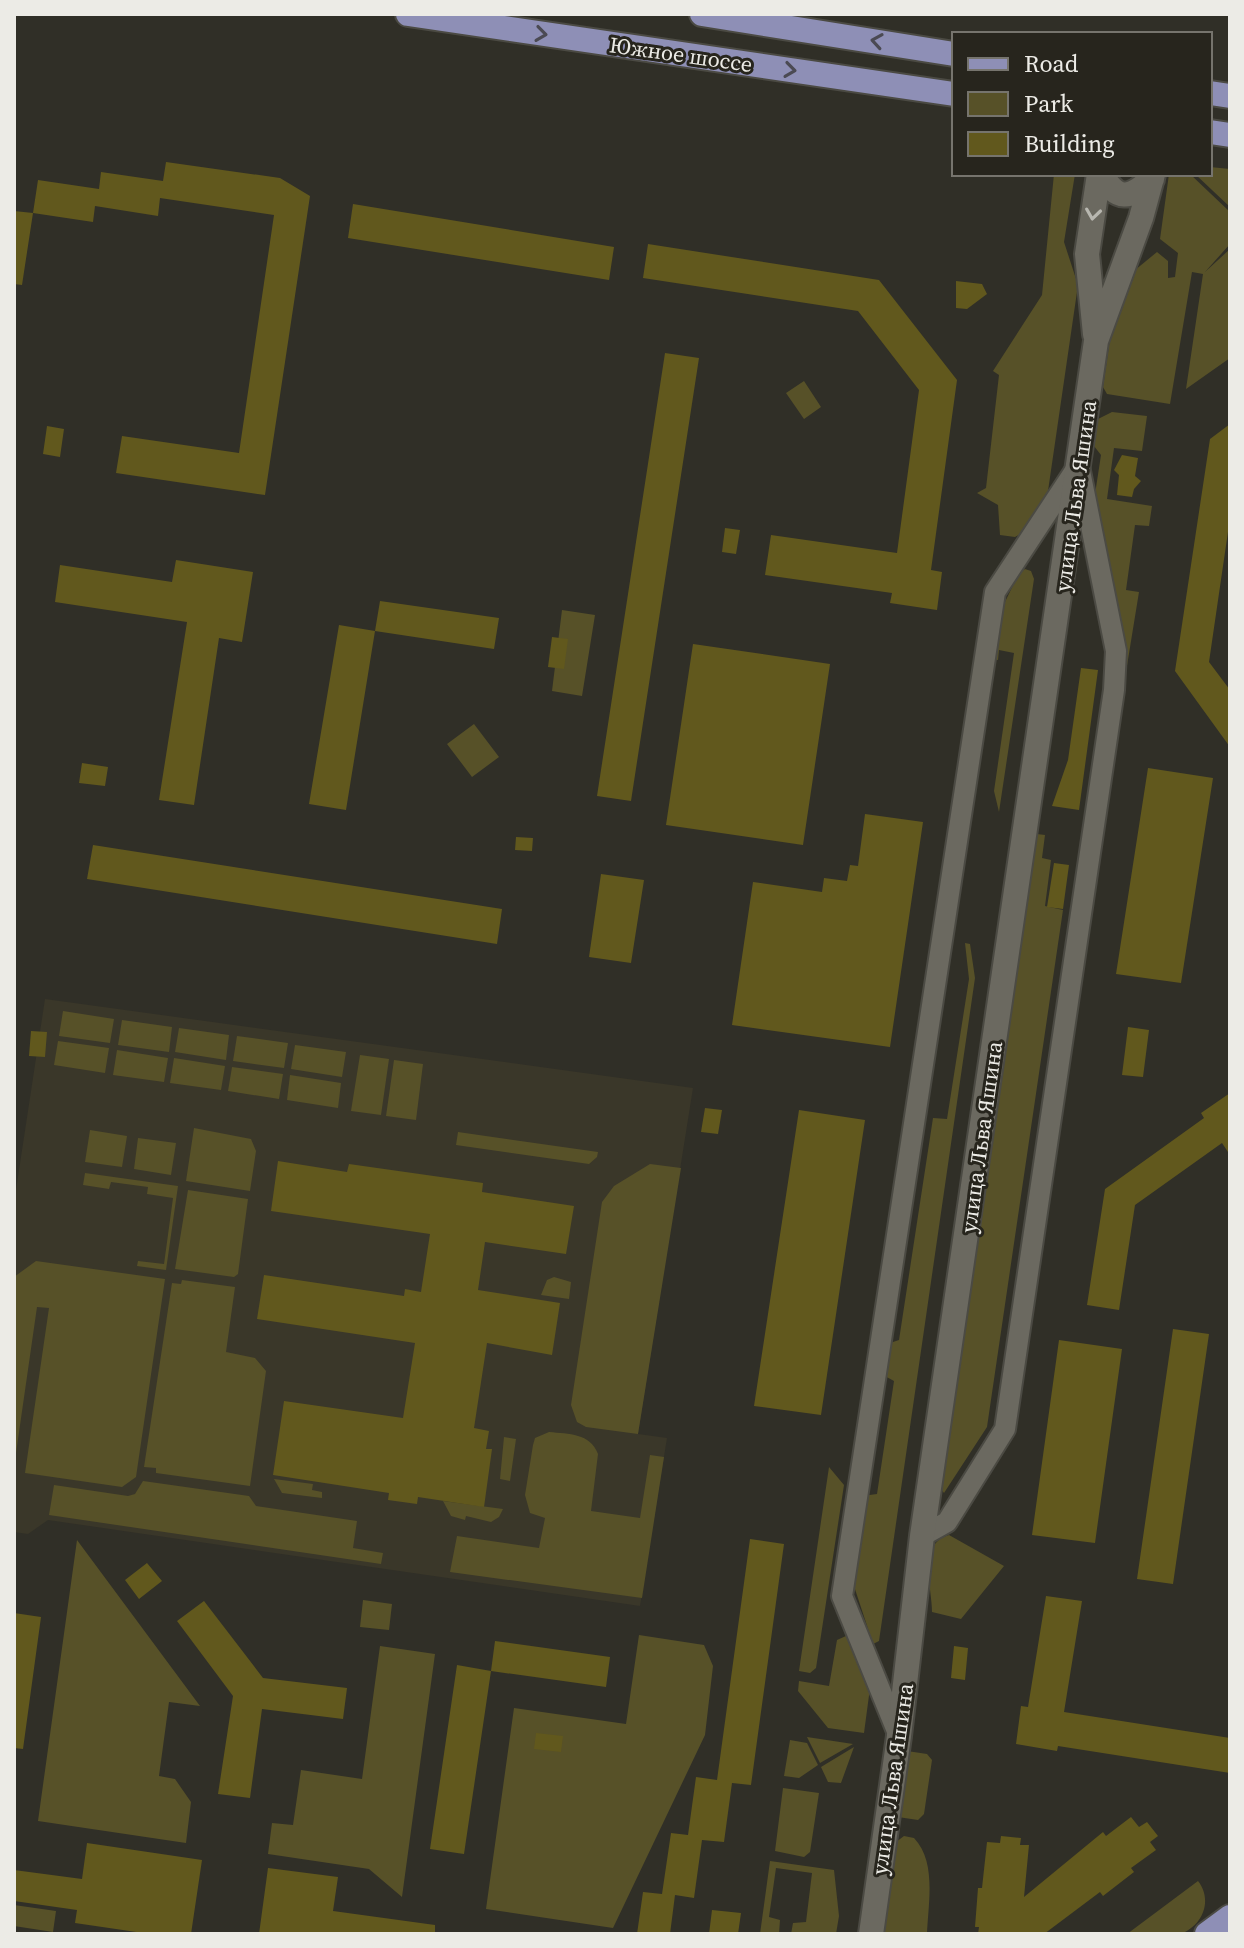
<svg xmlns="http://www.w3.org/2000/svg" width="1244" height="1948" viewBox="0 0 1244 1948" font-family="'Source Serif 4',serif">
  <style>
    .built { fill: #3a3729 }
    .green { fill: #575128 }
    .building { fill: #61581d }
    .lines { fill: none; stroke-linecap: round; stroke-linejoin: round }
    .street-casing { stroke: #4b4a43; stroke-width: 24 }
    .secondary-casing { stroke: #4b4a43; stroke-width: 28 }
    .primary-casing { stroke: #4b4a43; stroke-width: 28 }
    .street { stroke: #6b6960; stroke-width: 20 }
    .secondary { stroke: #6b6960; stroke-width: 24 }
    .primary { stroke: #8e8fb6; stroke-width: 24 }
    .oneway { stroke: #4b4a53 }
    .oneway2 { stroke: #b8b7b0 }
    .labels { text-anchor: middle; stroke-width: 6; stroke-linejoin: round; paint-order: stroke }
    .street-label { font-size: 22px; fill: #ecebe6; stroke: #27251d }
  </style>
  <rect width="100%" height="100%" fill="#302f27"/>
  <path class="built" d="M45 999 693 1088 638 1434 667 1438 640 1606 48 1520 28 1534 14 1532V1203Z"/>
  <path class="green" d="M1210 167 1230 169V207L1195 174H1210Z
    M1054 174H1075L1064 242 1078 285 1048 491 1022 533 1015 537 1000 535 998 505 977 493 986 488 999 375 993 371 1042 295Z
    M1169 174H1190L1230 212V244L1205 272 1230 249V358L1186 389 1203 274 1192 272 1170 404 1107 394 1103 387 1118 284 1157 252 1168 261V278L1175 277 1178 253 1160 239Z
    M804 381 821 407 804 419 786 393Z
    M1112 412 1147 416 1142 451 1114 448 1107 499 1152 506 1149 526 1135 525 1126 590 1139 592 1125 678 1090 498 1095 494 1101 455 1094 446 1098 419Z
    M1025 569 1031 571 1034 579 999 812 994 791 1014 653 999 650 998 660 991 659 990 633 1019 573Z
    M562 610 595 615 582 696 552 691Z
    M474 724 499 757 472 777 447 744Z
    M1037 834 1045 835 1042 858 1051 860 1045 906 1063 910 987 1427 944 1493 941 1489Z
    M965 943 970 944 975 978 879 1641 873 1644 851 1577 862 1496 877 1494 894 1381 883 1375 890 1343 899 1340 933 1118 947 1119 969 979Z
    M63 1011 114 1019 110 1043 59 1036Z
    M122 1020 172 1027 169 1052 118 1045Z
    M179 1028 229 1035 226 1060 175 1052Z
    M237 1036 288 1043 284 1068 233 1061Z
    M58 1041 109 1048 105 1073 54 1065Z
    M295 1045 346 1052 342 1077 291 1069Z
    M117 1050 168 1058 164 1082 113 1075Z
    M360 1055 389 1059 381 1115 351 1111Z
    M174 1058 225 1066 221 1090 170 1083Z
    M394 1060 423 1064 416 1120 386 1116Z
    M232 1067 283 1074 279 1099 228 1091Z
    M290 1075 341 1083 338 1108 287 1100Z
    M194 1128 251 1139 256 1151 250 1191 186 1181Z
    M90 1130 127 1136 122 1167 85 1162Z
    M458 1132 598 1152 597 1157 589 1164 456 1145Z
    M138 1138 176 1143 171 1175 134 1169Z
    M650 1164 681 1168 638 1434 586 1427 577 1422 571 1405 602 1202 614 1186Z
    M85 1173 178 1186 166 1270 137 1266 138 1261 164 1264 173 1198 147 1194 148 1187 111 1182 109 1189 83 1185Z
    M188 1190 248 1199 238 1274 234 1277 175 1269Z
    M36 1261 165 1279 136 1477 122 1487 25 1473 49 1308 37 1307 14 1467V1277Z
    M554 1277 571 1282 569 1299 541 1295 547 1280Z
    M182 1280 235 1287 226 1352 255 1358 266 1371 250 1486 156 1473V1468L144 1467 172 1283 181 1284Z
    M549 1432C569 1434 590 1433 598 1454L591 1511 640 1518 650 1455 664 1457 642 1598 450 1572 457 1536 539 1548 545 1518 530 1513 525 1495 533 1445 535 1438Z
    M504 1437 516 1439 510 1481 500 1479Z
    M829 1467 844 1485 816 1668 810 1673 799 1671Z
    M274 1479 313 1484 312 1490 322 1492V1498L282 1493Z
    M143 1481 249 1496 256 1506 357 1521 353 1548 383 1553 381 1564 49 1515 54 1485 128 1496 135 1494Z
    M443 1501 503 1509 499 1517 491 1522 466 1516 465 1520 451 1516Z
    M949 1535 1004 1566 961 1619 932 1612C932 1587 917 1544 949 1535Z
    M77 1540 200 1706 169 1702 159 1776 175 1779 191 1802 186 1843 38 1821Z
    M363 1600 392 1604 389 1630 360 1627Z
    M639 1635 704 1645 713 1666 705 1735 613 1928 486 1909 514 1708 626 1724Z
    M846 1636 850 1638 870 1688 864 1733 828 1728 798 1691 799 1681 829 1686 837 1640Z
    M380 1646 435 1654 402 1897 369 1869 268 1854 272 1823 293 1825 301 1770 362 1779Z
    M807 1737 853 1744 820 1763Z
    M790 1740 807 1743 818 1765 799 1778 784 1776Z
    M854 1747 841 1783 828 1782 821 1767Z
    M907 1751 927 1754 932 1760 924 1814 918 1820 898 1817Z
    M783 1788 819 1793 810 1852 804 1857 775 1851Z
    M904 1836 914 1838C937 1862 928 1904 927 1934H879L892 1845Z
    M770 1861 834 1870 839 1916 836 1934H791L793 1923 806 1922 812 1873 776 1868 769 1917 780 1920 779 1934H760Z
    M1198 1881C1213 1900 1203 1926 1180 1934 1166 1939 1142 1934 1127 1934Z
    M14 1905 56 1911 53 1932 14 1926Z"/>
  <path class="building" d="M166 162 280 178 310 196 265 495 116 473 122 436 239 453 274 215 160 198 158 216 95 206 93 222 33 213 38 180 99 189 101 172 163 181Z
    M353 204 614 247 609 280 348 238Z
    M14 211 33 213 22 285 14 284Z
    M648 244 879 280 957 380 931 570 942 572 937 610 890 603 892 593 765 575 771 535 897 553 919 390 858 311 643 278Z
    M956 281 982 284 987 294 967 309 956 308Z
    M665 353 699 358 631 801 597 796Z
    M1230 424V518L1209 662 1230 690V747L1175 671 1210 439Z
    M47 426 64 429 60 457 43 454Z
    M1122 455 1138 458 1135 476 1141 481 1134 489 1132 497 1117 495 1119 475 1114 470Z
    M725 528 740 530 736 554 722 552Z
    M176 560 253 572 242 642 219 638 194 805 159 800 187 622 55 602 60 565 172 582Z
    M380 601 499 618 494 649 375 631Z
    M339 625 375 631 346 810 309 804Z
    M552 637 568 639 564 669 548 667Z
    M693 644 830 664 803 845 666 825Z
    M1081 668 1098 670 1079 810 1052 806 1068 760Z
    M82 763 108 767 105 786 79 783Z
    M1148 768 1213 778 1181 983 1116 974Z
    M865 814 923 822 890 1047 732 1025 753 882 822 892 824 878 847 881 850 865 858 866Z
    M516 837 533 838 532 851 515 850Z
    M93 845 502 909 497 944 87 879Z
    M1054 863 1069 865 1063 909 1047 907Z
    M601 874 644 880 631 963 589 957Z
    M1128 1027 1149 1030 1143 1077 1122 1075Z
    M31 1031 47 1032 45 1057 29 1056Z
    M1230 1093V1155L1222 1143 1135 1205 1119 1310 1087 1305 1105 1189 1204 1118 1201 1113Z
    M705 1108 722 1110 718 1134 701 1132Z
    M799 1110 865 1120 821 1415 754 1406Z
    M278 1161 347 1172 349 1164 483 1183 482 1192 574 1206 566 1254 485 1242 478 1290 560 1303 552 1355 487 1343 474 1428 489 1431 486 1449H492L484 1507 418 1497 417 1504 388 1500 389 1493 273 1475 284 1401 403 1418 415 1343 257 1319 264 1275 404 1296 405 1289 421 1292 430 1234 271 1211Z
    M1173 1329 1209 1334 1173 1584 1137 1579Z
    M1059 1340 1122 1349 1095 1543 1032 1535Z
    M750 1539 784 1544 751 1785 732 1783 724 1842 702 1840 694 1898 675 1895 670 1934H637L643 1892 662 1894 671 1833 688 1835 696 1777 717 1780Z
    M147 1563 162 1581 139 1599 125 1580Z
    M1046 1596 1082 1601 1064 1712 1230 1738V1773L1058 1746 1057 1751 1016 1744 1021 1706 1028 1707Z
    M204 1601 263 1678 347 1688 343 1719 262 1709 250 1798 218 1794 233 1696 177 1621Z
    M14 1613 41 1617 23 1749 14 1748Z
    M495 1641 610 1657 606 1687 491 1671Z
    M954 1646 968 1648 965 1680 951 1678Z
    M457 1665 491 1671 464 1854 430 1849Z
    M536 1733 563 1736 561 1752 534 1749Z
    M1131 1817 1139 1827 1147 1822 1158 1836 1150 1842 1156 1850 1131 1868 1134 1872 1103 1896 1100 1892 1044 1934H978L979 1927H975L978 1888H982L987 1842 1000 1843 1001 1836 1021 1838 1020 1845H1029L1024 1897 1103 1832 1106 1836Z
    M87 1843 202 1860 191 1934H150L75 1923 77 1910 14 1901V1870L82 1879Z
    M268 1868 338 1877 333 1911 435 1925V1934H259Z
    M712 1910 741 1913 738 1934H709Z"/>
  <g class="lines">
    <g class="street-casing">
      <path id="street" d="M922 1536 947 1522 1005 1429 1114 690 1116 651 1080 471
        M899 1736 842 1596 995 592 1076 469"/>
    </g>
    <g class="secondary-casing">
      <path id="secondary" d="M1101 174C1118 202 1129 199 1152 179
        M1095 334 1087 254 1099 174
        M871 1934 899 1736 922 1536 1096 341 1141 218 1153 174"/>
    </g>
    <g class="primary-casing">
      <path id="primary" d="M408 14 954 94
        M702 14 954 54
        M1210 93 1230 96
        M1210 132 1230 135
        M1207 1934 1230 1917"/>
    </g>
    <use href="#street" class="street"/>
    <use href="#secondary" class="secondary"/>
    <use href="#primary" class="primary"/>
  </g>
  <defs><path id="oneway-chevron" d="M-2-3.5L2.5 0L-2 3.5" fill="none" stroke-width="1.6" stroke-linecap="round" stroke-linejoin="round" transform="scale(2)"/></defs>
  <g class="oneway">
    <use href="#oneway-chevron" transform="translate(541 34) rotate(8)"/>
    <use href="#oneway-chevron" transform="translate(877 41) rotate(-171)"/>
    <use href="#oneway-chevron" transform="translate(790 70) rotate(8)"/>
  </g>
  <use class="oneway2" href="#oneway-chevron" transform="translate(1093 214) rotate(98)"/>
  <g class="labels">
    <g class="street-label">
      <text transform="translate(681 54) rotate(8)" y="8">Южное шоссе</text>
      <text transform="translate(1075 496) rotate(-82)" y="8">улица Льва Яшина</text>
      <text transform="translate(981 1137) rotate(-82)" y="8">улица Льва Яшина</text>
      <text transform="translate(892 1779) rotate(-82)" y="8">улица Льва Яшина</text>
    </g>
  </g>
  <rect width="1244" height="1948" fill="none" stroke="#ecebe6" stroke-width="32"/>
  <rect x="952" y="32" width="260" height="144" fill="#27251d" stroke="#76746d" stroke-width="2"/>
  <rect x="968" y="58" width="40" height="12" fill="#8e8fb6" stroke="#76746d" stroke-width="2"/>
  <text x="1024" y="72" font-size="24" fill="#ecebe6">Road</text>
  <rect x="968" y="92" width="40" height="24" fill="#575128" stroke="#76746d" stroke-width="2"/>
  <text x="1024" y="112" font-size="24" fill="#ecebe6">Park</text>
  <rect x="968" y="132" width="40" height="24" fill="#61581d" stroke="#76746d" stroke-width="2"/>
  <text x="1024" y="152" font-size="24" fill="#ecebe6">Building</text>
</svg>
